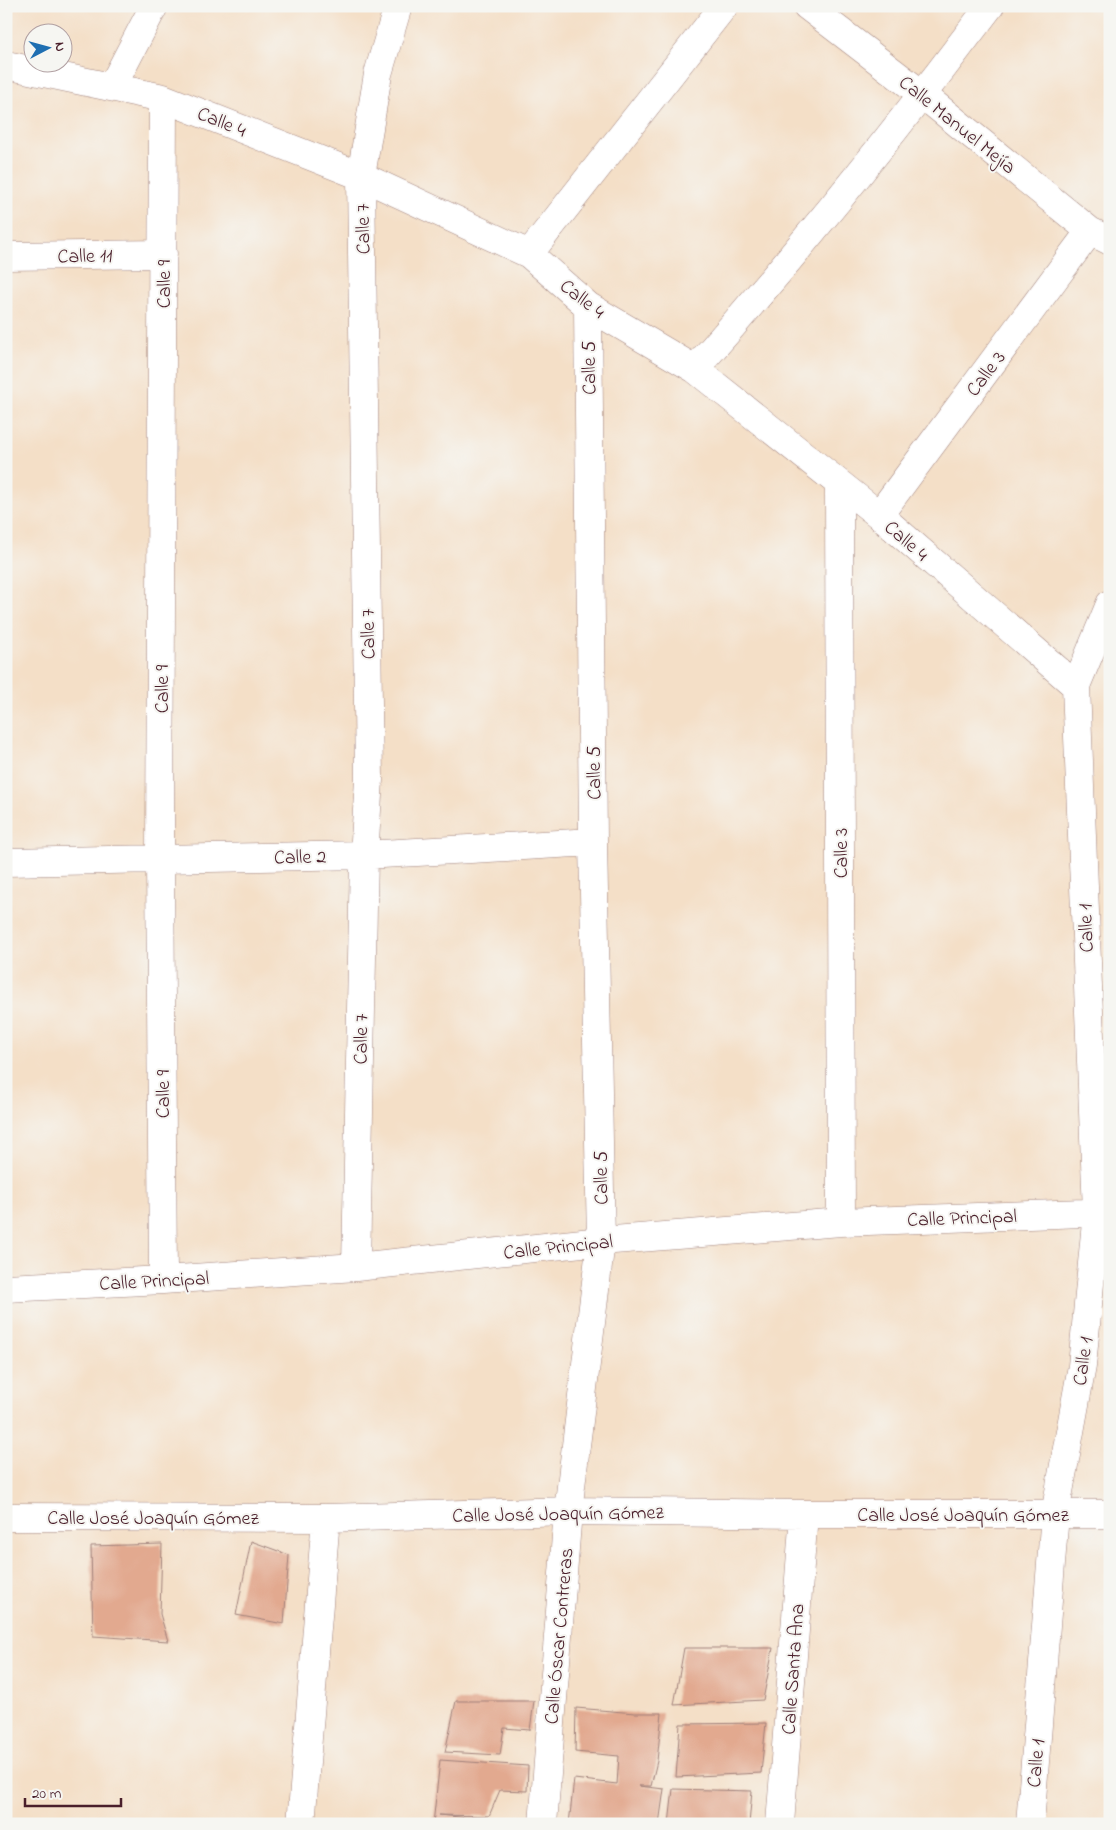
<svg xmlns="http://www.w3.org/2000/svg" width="1116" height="1830" viewBox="0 0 1116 1830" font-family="'Indie Flower',sans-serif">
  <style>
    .building { fill: #e2a98f }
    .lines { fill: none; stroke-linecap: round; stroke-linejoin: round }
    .street-casing { stroke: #9f7f79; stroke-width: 29 }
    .street { stroke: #fff; stroke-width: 28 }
    .labels { text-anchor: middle; stroke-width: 4; stroke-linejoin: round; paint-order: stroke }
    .street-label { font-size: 20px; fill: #4a1f2b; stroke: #f6f6f2 }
  </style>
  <rect width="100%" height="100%" fill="#f6f6f2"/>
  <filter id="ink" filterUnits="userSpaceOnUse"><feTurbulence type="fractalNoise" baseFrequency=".02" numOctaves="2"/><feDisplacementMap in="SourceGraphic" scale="10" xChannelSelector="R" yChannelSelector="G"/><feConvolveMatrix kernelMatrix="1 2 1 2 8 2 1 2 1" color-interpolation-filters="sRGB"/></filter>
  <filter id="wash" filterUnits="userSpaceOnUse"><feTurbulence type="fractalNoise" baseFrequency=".0096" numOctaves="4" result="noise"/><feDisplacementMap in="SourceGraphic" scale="20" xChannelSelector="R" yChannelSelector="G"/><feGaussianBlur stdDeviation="1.12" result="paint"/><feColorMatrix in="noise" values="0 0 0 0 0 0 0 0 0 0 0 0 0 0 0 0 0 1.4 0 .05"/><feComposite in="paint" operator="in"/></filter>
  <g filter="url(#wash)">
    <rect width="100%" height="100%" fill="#f4dfc7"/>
    <g id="blocks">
      <path class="building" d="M251 1541 289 1555 284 1624 236 1615Z
        M162 1544 160 1614 168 1641 93 1636 91 1546Z
        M684 1648H773L763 1700 674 1705Z
        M456 1701H534L530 1730 504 1728 500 1755 445 1752Z
        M576 1708 635 1713H662L657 1761 651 1786H639L664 1789 659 1824H569L574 1779 617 1784 619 1756 575 1752Z
        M766 1723 761 1773 676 1777 680 1724Z
        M440 1760 528 1766 527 1791 500 1790 489 1816 438 1815 512 1822V1824H433Z
        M673 1789 752 1791 749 1824H669Z"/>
    </g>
  </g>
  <g filter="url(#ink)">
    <use href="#blocks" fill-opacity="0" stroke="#9f7f79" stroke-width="1"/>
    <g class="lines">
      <g class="street-casing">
        <path id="street" d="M807 6 923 95 1090 231 1110 241
          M6 65 163 98 361 176 529 254 588 306 695 369 879 515 1076 686
          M112 87 154 6
          M163 98 160 858 163 1280
          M529 254 724 6
          M6 256 163 254
          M695 369C798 252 896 131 990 6
          M839 484 841 1222
          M879 515 1090 231
          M6 862 364 855 593 842
          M356 1267 364 855 369 780 361 176 378 74 398 6
          M6 1288 163 1280 356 1267 601 1241 841 1222 1110 1212
          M6 1517 326 1518 568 1511 804 1514H1110
          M301 1824 326 1518
          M543 1824 568 1511 601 1241 593 842 588 306
          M780 1824 804 1514
          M1030 1824 1055 1514 1082 1366 1097 1212 1076 686 1110 604"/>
      </g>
      <use href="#street" class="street"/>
    </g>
  </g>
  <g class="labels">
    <g class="street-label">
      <text transform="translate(222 121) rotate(22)" y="7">Calle 4</text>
      <text transform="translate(958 124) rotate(39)" y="7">Calle Manuel Mejía</text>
      <text transform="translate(362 229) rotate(-91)" y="7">Calle 7</text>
      <text transform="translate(85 255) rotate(-1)" y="7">Calle 11</text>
      <text transform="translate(163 284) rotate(-90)" y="7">Calle 9</text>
      <text transform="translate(583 298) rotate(38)" y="7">Calle 4</text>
      <text transform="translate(588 368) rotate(-91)" y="7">Calle 5</text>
      <text transform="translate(985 373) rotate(-53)" y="7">Calle 3</text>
      <text transform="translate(907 540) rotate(41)" y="7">Calle 4</text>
      <text transform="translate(367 634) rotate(-91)" y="7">Calle 7</text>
      <text transform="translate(161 689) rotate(-90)" y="7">Calle 9</text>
      <text transform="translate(593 773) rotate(-91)" y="7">Calle 5</text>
      <text transform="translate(840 853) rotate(-90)" y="7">Calle 3</text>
      <text transform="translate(300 856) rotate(-1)" y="7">Calle 2</text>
      <text transform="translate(1085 928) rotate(-92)" y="7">Calle 1</text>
      <text transform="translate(360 1039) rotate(-89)" y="7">Calle 7</text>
      <text transform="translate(162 1094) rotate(-90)" y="7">Calle 9</text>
      <text transform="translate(600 1178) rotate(-91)" y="7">Calle 5</text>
      <text transform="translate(962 1217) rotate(-2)" y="7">Calle Principal</text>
      <text transform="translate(558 1246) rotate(-6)" y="7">Calle Principal</text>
      <text transform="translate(154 1280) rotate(-3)" y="7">Calle Principal</text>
      <text transform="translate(1082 1361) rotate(-82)" y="7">Calle 1</text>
      <text transform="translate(558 1513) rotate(-1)" y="7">Calle José Joaquín Gómez</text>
      <text x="963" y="1521">Calle José Joaquín Gómez</text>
      <text x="153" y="1524">Calle José Joaquín Gómez</text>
      <text transform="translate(558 1636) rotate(-85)" y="7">Calle Óscar Contreras</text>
      <text transform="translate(792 1669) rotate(-86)" y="7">Calle Santa Ana</text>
      <text transform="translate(1035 1763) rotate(-85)" y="7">Calle 1</text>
    </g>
  </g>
  <rect width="1116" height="1830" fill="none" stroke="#f6f6f2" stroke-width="25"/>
  <g transform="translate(48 48) rotate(84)"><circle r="24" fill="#f6f6f2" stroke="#b1a0a2"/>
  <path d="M0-4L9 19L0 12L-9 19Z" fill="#1f6fb2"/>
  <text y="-8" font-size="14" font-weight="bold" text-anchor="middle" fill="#4a1f2b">N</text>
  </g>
  <path d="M25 1798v8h96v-8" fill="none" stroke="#4a1f2b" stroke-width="2.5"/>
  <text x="32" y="1798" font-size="15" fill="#4a1f2b" stroke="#f6f6f2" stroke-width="4" paint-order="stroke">20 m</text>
</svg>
